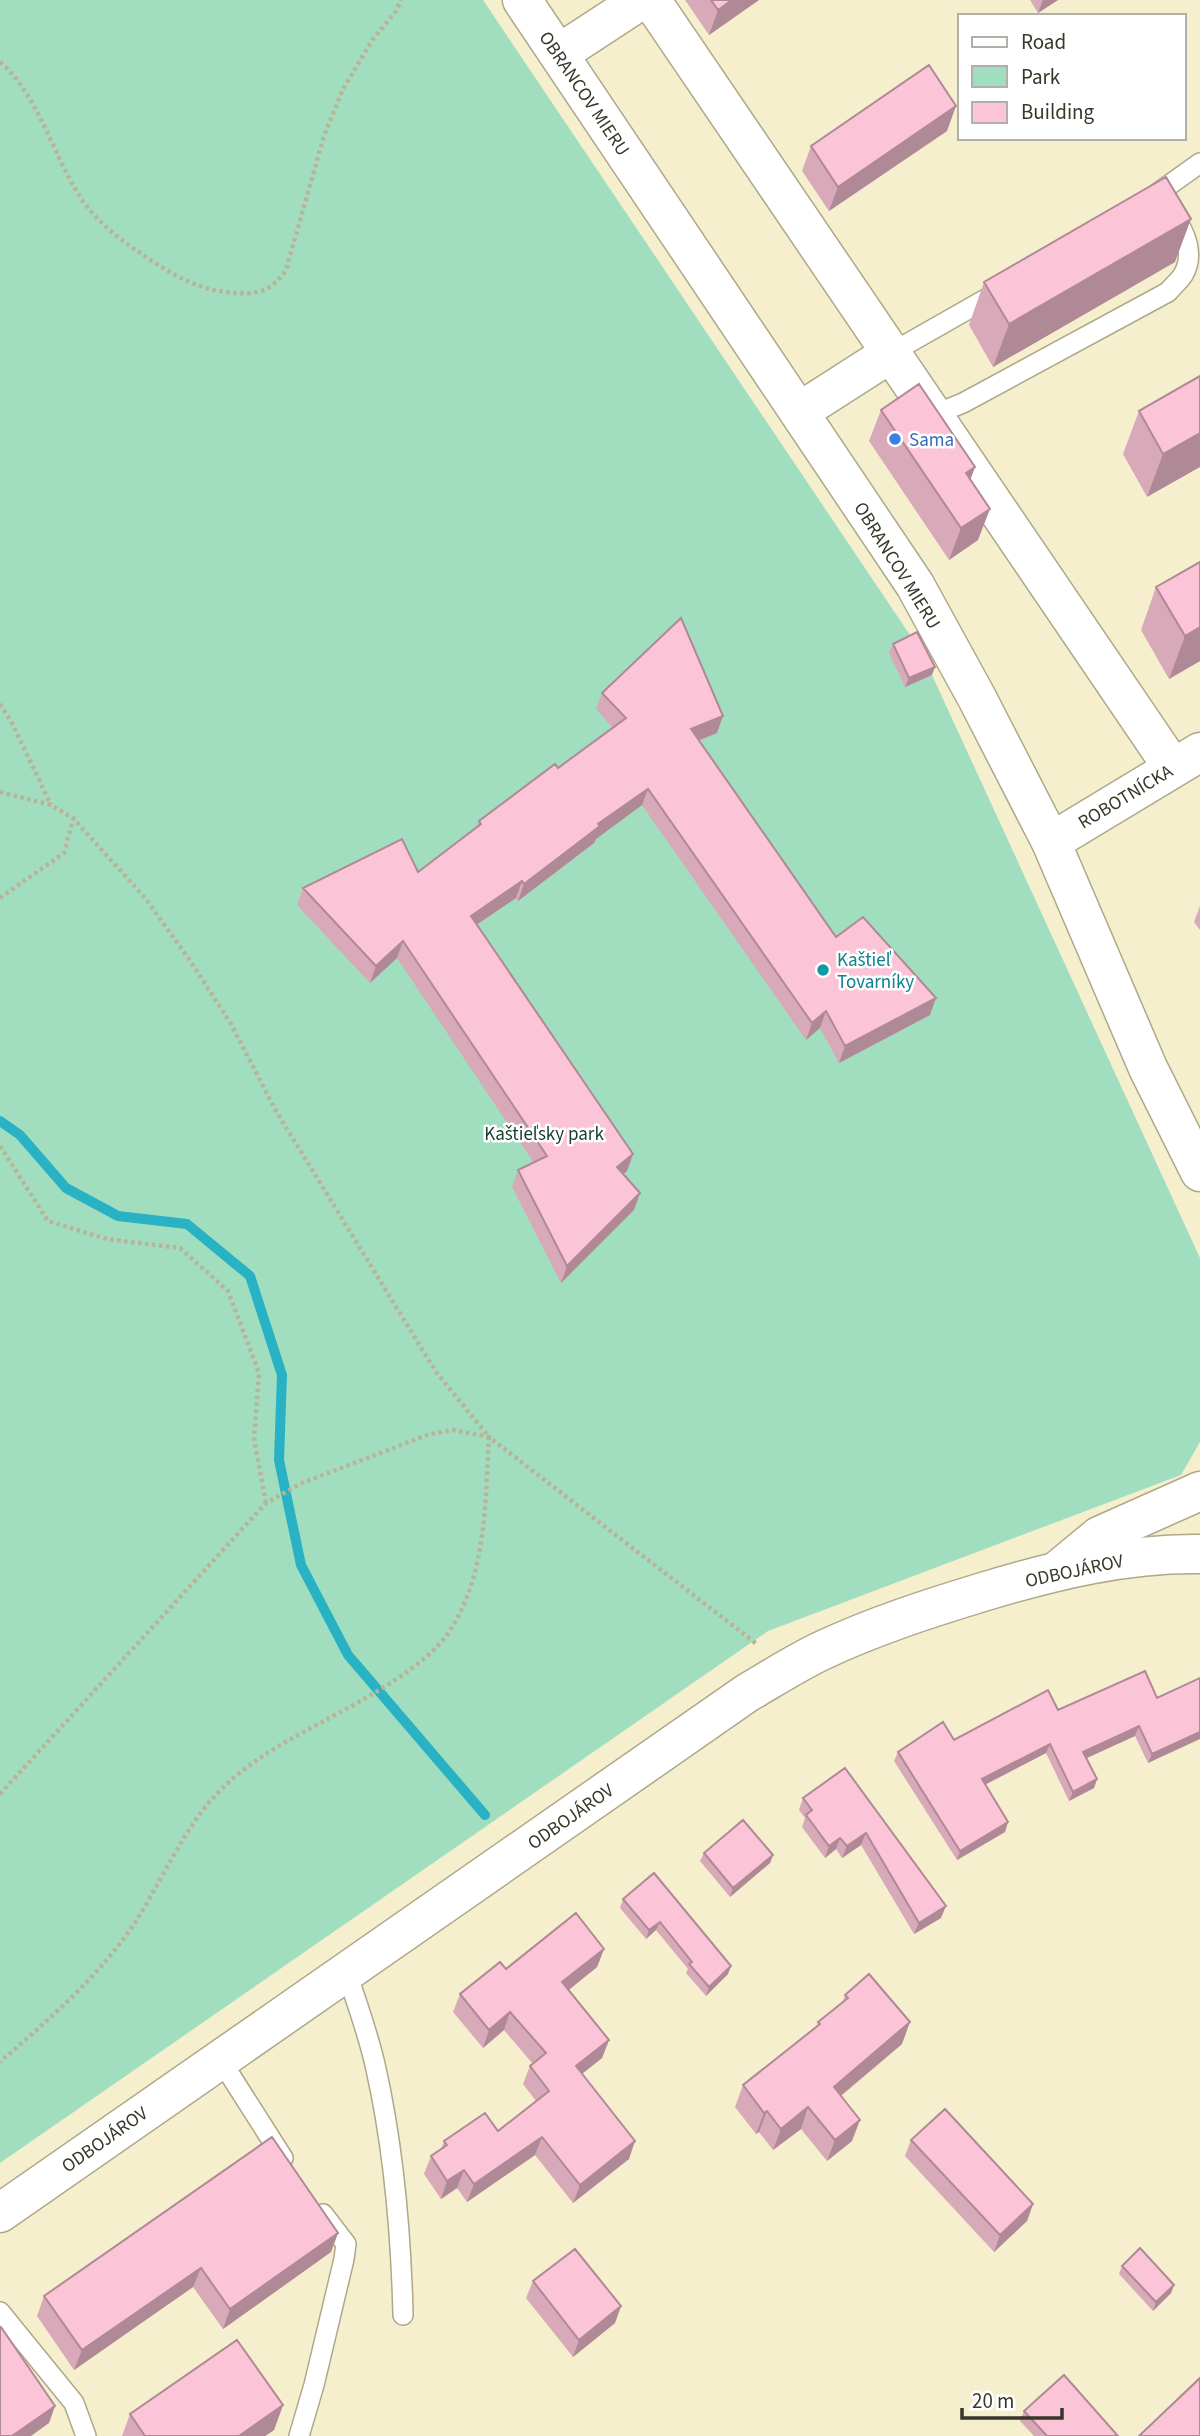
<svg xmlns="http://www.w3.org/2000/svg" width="1200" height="2436" viewBox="0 0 1200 2436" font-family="'Source Sans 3',sans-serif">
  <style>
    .green { fill: #a1debf }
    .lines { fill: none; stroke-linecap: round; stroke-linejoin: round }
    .stream { stroke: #29b2c4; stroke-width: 10 }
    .service-casing { stroke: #aea889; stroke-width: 22 }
    .minor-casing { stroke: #aea889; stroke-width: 41 }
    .tertiary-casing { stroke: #aea889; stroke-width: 41 }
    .secondary-casing { stroke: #aea889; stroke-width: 41 }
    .path { stroke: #b9b499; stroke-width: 4.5; stroke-dasharray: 3.5 3.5; stroke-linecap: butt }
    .service { stroke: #fff; stroke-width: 19 }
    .minor { stroke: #fff; stroke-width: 38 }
    .tertiary { stroke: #fff; stroke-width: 38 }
    .secondary { stroke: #fff; stroke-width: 38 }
    .wall { fill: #d8a9b9 }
    .shaded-wall { fill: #b08996 }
    .building { fill: #fbc4d7; stroke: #b08996; stroke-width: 2 }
    .shop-dot { fill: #3f7fe0; stroke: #fff; stroke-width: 2.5 }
    .culture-dot { fill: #0f9aa8; stroke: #fff; stroke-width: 2.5 }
    .labels { text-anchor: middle; stroke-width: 5; stroke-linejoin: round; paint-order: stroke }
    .street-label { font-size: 19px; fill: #39372a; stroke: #fff }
    .shop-label { font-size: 19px; fill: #366cbe; stroke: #fff; text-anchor: start }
    .culture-label { font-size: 19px; fill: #0d838f; stroke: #fff; text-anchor: start }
    .park-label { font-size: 19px; fill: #163f2d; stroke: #fff }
  </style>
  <rect width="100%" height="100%" fill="#f5efce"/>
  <path class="green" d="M0 0H483L914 641 932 675 1200 1258V1442L1181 1475 768 1631 0 2163Z"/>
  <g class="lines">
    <path class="stream" d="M0 1121 20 1135 66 1188 118 1216 187 1224 250 1276 282 1375 279 1460 301 1565 348 1655 485 1815"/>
    <g class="service-casing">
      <path id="service" d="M891 353 1000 291
        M933 415 963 403 1168 292C1173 286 1179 281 1183 275 1200 247 1174 215 1158 193L1200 163
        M346 1971C357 2003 369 2036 376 2069 394 2150 401 2232 403 2315
        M220 2059 283 2158
        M0 2312 74 2403 86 2436
        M299 2436 314 2385 344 2259 346 2244 323 2214"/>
    </g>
    <g class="minor-casing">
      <path id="minor" d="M651 0 1173 768
        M560 53 641 0
        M799 412 891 353
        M1051 842 1200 752"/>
    </g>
    <g class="tertiary-casing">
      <path id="tertiary" d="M522 0 915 585 977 698 1051 842 1148 1068 1200 1172
        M1058 1570 1099 1536 1200 1491"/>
    </g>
    <g class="secondary-casing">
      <path id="secondary" d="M0 2213 747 1693C771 1679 796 1663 821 1651 874 1626 930 1608 986 1591 1056 1570 1126 1553 1200 1554"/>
    </g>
    <path class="path" d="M0 62C36 92 51 149 76 190 94 221 119 239 149 259 172 274 197 289 226 292 254 295 270 294 286 270L324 136 343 89 373 39 396 11 401 0
      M0 704 12 723 51 805
      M0 792 51 805 73 818 146 899 191 962 231 1024 276 1111 436 1372 489 1437C485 1503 487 1574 449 1632 426 1667 361 1701 324 1721 285 1742 246 1762 215 1796 182 1831 158 1889 130 1930 94 1981 46 2022 0 2062
      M0 898 64 853 73 819
      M0 1146 48 1221 107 1239 180 1248 228 1291 259 1373 254 1439 266 1503
      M0 1794 266 1503 302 1483 430 1434 453 1430 489 1437 758 1645"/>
    <use href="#service" class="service"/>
    <use href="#minor" class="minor"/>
    <use href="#tertiary" class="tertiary"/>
    <use href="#secondary" class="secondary"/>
  </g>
  <path class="wall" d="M685 0H759L709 35Z
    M1030 0H1058L1038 13Z
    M947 131 829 211 802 171 811 146Z
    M1175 262 993 367 969 325 984 282Z
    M1200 376 1147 497 1123 454 1139 411Z
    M881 410 975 467 970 480 978 540 949 560 869 441Z
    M1156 587 1200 661 1169 679 1141 630Z
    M893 644 932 675 905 687 889 653Z
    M602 693 717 733 699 740 836 937 930 1015 839 1063 820 1028 806 1040 642 805 596 839 594 843 518 901 516 898 477 925 633 1154 627 1171 623 1174 640 1193 634 1210 561 1283 512 1187 518 1170 534 1163 397 958 370 983 297 905 303 888 418 872 476 828 479 821 558 768 613 728 596 709Z
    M1200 906V930L1194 922Z
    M1200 1678 1148 1763 1135 1736 1087 1758 1097 1779 1094 1788 1069 1801 1046 1753 985 1785 1008 1822 1005 1832 957 1860 894 1761 898 1752 954 1740 1058 1710 1157 1698Z
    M845 1768 941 1918 914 1934 861 1845 842 1858 836 1849 825 1858 802 1827 805 1818 799 1810 803 1798Z
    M704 1853 773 1855 770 1863 730 1897 700 1861Z
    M654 1873 728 1974 706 1996 686 1973 688 1969 656 1930 646 1939 620 1908 623 1899Z
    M604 1949 597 1967 569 1990 609 2040 602 2058 582 2074 629 2159 573 2203 535 2155 467 2202 457 2188 441 2199 424 2174 431 2156 441 2149 444 2141 498 2131 536 2101 523 2084 530 2066 533 2064 504 2030 483 2048 453 2012 460 1994 506 1969Z
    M845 1995 902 2044 841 2096 852 2141 827 2161 801 2129 773 2150 759 2132 756 2134 735 2107 743 2085 817 2026 818 2022 843 2002Z
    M911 2140 1033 2204 1027 2221 994 2252 905 2156Z
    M338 2233 331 2252 223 2329 193 2287 74 2370 37 2316 44 2296Z
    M1122 2266 1174 2285 1171 2293 1153 2311 1119 2274Z
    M533 2281 621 2306 615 2323 573 2357 526 2298Z
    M283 2405 274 2430 265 2436H122L130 2414Z
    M1024 2411 1118 2436H1034L1020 2421Z"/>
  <path class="shaded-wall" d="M732 0H759L709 35 718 10Z
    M1043 0H1058L1038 13Z
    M956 106 947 131 829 211 838 187Z
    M1191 219 1175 262 993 367 1009 324Z
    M1200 433V467L1147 497 1163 454Z
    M975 467 963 499 966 473Z
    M990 509 978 540 949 560 961 528Z
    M1200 627V661L1169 679 1185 636Z
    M935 667 932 675 905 687 909 678Z
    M723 716 717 733 685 746 691 729Z
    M648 789 642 805 596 839 594 843 518 901 524 884 598 824Z
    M522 881 516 898 464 933 471 916Z
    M403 941 397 958 370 983 376 966Z
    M936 998 930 1015 839 1063 845 1046Z
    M826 1011 820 1028 806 1040 812 1023Z
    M633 1154 627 1171 611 1184 617 1167Z
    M640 1193 634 1210 561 1283 567 1266Z
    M1139 1726 1135 1736 1080 1761 1083 1752Z
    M1200 1732V1739L1148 1763 1152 1754Z
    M1050 1744 1046 1753 978 1788 982 1779Z
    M1097 1779 1094 1788 1069 1801 1073 1792Z
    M1008 1822 1005 1832 957 1860 960 1851Z
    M866 1833 861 1845 842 1858 847 1846Z
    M840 1838 836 1849 825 1858 829 1846Z
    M773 1855 770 1863 730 1897 733 1888Z
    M946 1906 941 1918 914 1934 919 1923Z
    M660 1922 656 1930 646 1939 649 1930Z
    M604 1949 597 1967 556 2000 562 1982Z
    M731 1966 728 1974 706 1996 709 1987Z
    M510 2012 504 2030 483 2048 489 2030Z
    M910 2022 902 2044 826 2108 834 2087Z
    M609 2040 602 2058 569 2084 576 2066Z
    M808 2107 801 2129 773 2150 781 2129Z
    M767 2111 759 2132 756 2134 764 2113Z
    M860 2120 852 2141 827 2161 835 2140Z
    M542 2137 535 2155 467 2202 474 2184Z
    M635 2141 629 2159 573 2203 580 2185Z
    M464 2170 457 2188 441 2199 447 2181Z
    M1033 2204 1027 2221 994 2252 1000 2235Z
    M338 2233 331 2252 223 2329 230 2309Z
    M201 2268 193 2287 74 2370 82 2350Z
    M1174 2285 1171 2293 1153 2311 1156 2302Z
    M621 2306 615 2323 573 2357 579 2340Z
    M283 2405 274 2430 265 2436H239Z
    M55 2406 49 2423 31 2436H12Z"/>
  <path class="building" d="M711 0H732L718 10Z
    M929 65 956 106 838 187 811 146Z
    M1166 177 1191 219 1009 324 984 282Z
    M1200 376V433L1163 454 1139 411Z
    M919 384 975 467 966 473 990 509 961 528 881 410Z
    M1200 562V627L1185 636 1156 587Z
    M681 618 723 716 691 729 836 937 863 917 936 998 845 1046 826 1011 812 1023 648 789 598 824 600 826 524 884 522 881 471 916 633 1154 617 1167 640 1193 567 1266 518 1170 547 1156 403 941 376 966 303 888 402 839 418 872 481 824 479 821 555 764 558 768 626 718 602 693Z
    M917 632 935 667 909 678 893 644Z
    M1145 1671 1157 1698 1200 1678V1732L1152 1754 1139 1726 1083 1752 1097 1779 1073 1792 1050 1744 982 1779 1008 1822 960 1851 898 1752 943 1722 954 1740 1048 1690 1058 1710Z
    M845 1768 946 1906 919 1923 866 1833 847 1846 840 1838 829 1846 806 1815 812 1810 803 1798Z
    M743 1820 773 1855 733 1888 704 1853Z
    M654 1873 731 1966 709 1987 689 1964 692 1962 660 1922 649 1930 623 1899Z
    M576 1913 604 1949 562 1982 609 2040 576 2066 635 2141 580 2185 542 2137 474 2184 464 2170 447 2181 431 2156 447 2145 444 2141 485 2113 498 2131 549 2091 530 2066 546 2053 510 2012 489 2030 460 1994 500 1962 506 1969Z
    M869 1974 910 2022 834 2087 860 2120 835 2140 808 2107 781 2129 767 2111 764 2113 743 2085 820 2024 818 2022 848 1998 845 1995Z
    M945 2109 1033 2204 1000 2235 911 2140Z
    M272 2137 338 2233 230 2309 201 2268 82 2350 44 2296Z
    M1140 2248 1174 2285 1156 2302 1122 2266Z
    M575 2249 621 2306 579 2340 533 2281Z
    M1 2327 55 2406 12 2436H0V2328Z
    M237 2340 283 2405 239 2436H145L130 2414Z
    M1064 2375 1118 2436H1047L1024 2411Z
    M1200 2378V2436H1139Z"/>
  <circle class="shop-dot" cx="895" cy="439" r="7"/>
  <circle class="culture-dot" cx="823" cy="970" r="7"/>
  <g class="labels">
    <g class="street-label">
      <text transform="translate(585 93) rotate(56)" y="7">OBRANCOV MIERU</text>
      <text transform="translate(898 565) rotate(58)" y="7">OBRANCOV MIERU</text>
      <text transform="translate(1125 796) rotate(-31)" y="7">ROBOTNÍCKA</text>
      <text transform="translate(1074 1570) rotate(-12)" y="7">ODBOJÁROV</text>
      <text transform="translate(570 1816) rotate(-35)" y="7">ODBOJÁROV</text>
      <text transform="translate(104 2139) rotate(-35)" y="7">ODBOJÁROV</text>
    </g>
    <g class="shop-label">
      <text x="909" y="446">Sama</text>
    </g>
    <g class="culture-label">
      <text x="837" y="966">Kaštieľ<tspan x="837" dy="22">Tovarníky</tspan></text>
    </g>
    <g class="park-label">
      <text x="544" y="1140">Kaštieľsky park</text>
    </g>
  </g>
  <rect x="958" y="14" width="228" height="126" fill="#ffffff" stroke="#b0afaa" stroke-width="2"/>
  <rect x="972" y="37" width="35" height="10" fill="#ffffff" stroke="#b0afaa" stroke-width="2"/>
  <text x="1021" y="49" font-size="21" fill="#39372a">Road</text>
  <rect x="972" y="66" width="35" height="21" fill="#a1debf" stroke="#b0afaa" stroke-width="2"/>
  <text x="1021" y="84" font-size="21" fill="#39372a">Park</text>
  <rect x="972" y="102" width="35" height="21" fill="#fbc4d7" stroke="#b0afaa" stroke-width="2"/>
  <text x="1021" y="119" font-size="21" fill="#39372a">Building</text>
  <path d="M962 2408v10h100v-10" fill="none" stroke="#39372a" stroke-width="3.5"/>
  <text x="972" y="2408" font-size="21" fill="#39372a" stroke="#ffffff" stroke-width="5" paint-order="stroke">20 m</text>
</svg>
